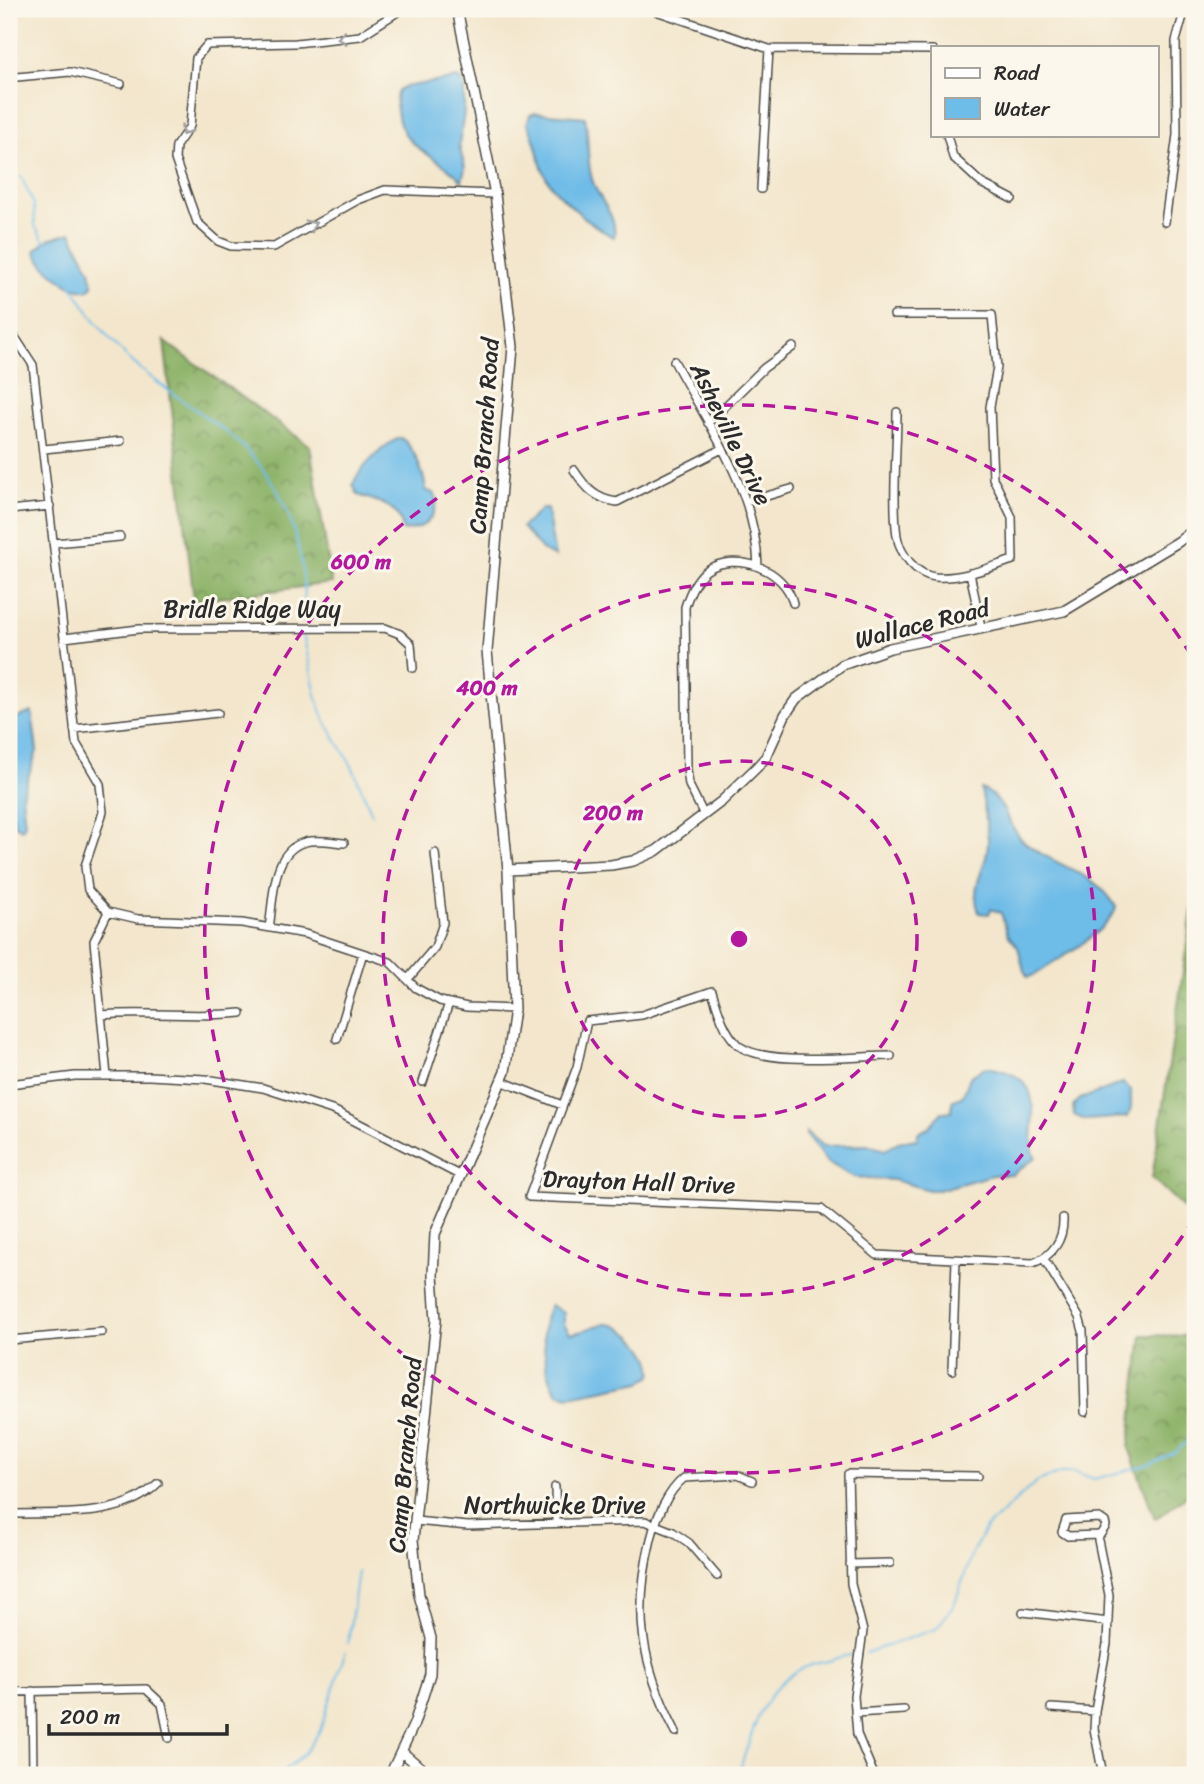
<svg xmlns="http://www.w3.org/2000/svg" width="1204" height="1784" viewBox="0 0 1204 1784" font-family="Sriracha,sans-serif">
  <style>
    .forest { fill: url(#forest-crowns); stroke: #5c6e49; stroke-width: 2 }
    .water { fill: #6ebce8; stroke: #4c748a; stroke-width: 2 }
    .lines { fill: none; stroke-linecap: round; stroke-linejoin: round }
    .stream { stroke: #6ebce8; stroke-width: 2 }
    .minor-casing { stroke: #494743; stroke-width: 10 }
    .tertiary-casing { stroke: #494743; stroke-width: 12 }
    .minor { stroke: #fff; stroke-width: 7 }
    .tertiary { stroke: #fff; stroke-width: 9 }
    .oneway { stroke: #a0a0a0 }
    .ring { fill: none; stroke: #b5179e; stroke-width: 3.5; stroke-dasharray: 12 9 }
    .labels { text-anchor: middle; stroke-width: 6; stroke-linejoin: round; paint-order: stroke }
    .street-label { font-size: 24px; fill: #2b2b2b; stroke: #fbf7ec }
    .centre { fill: #b5179e; stroke: #fbf7ec; stroke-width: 3.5 }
    .ring-label { font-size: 21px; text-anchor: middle; font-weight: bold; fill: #b5179e; stroke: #fbf7ec; stroke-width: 6; stroke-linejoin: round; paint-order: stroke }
  </style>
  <defs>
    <pattern id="forest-crowns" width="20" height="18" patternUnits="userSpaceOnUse" patternTransform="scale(1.75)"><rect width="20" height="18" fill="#8cb267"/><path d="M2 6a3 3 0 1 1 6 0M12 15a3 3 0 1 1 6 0" fill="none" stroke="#739155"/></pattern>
  </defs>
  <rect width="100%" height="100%" fill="#fbf7ec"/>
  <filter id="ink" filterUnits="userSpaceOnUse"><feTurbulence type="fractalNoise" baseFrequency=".0143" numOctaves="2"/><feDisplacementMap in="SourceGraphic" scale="14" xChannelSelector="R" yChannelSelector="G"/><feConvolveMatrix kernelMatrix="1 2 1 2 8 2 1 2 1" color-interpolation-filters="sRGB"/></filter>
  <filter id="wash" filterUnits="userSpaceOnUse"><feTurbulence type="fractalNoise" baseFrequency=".00686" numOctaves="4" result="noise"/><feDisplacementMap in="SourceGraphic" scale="28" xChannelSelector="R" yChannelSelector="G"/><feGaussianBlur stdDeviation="1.57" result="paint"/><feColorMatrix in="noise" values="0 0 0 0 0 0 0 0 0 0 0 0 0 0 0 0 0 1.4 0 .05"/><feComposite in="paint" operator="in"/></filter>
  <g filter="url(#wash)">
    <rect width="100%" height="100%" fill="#f3e6cc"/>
    <path class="forest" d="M164 341 310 446 332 583 194 601Z
      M1195 892V1219L1152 1178Z
      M1142 1335 1195 1336V1490L1155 1519 1129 1448Z"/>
    <path class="water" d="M458 78 464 84V113L459 145 465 168 462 181C440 155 401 151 397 111 396 104 395 97 398 90L404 87Z
      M535 113 585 117C589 136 586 163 593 182 599 201 618 216 614 237 595 229 553 193 545 175 537 159 537 139 527 123L530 115Z
      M71 233 90 270 93 286 88 290C71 292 41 267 35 251L49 239Z
      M401 438C414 446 424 474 426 490L433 493 437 501C433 522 423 529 403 531 400 505 379 502 358 495L353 485C357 471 387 441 401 438Z
      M542 509H547L555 557 542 550 522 527Z
      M32 712 37 751 22 795 25 824 22 829 15 825 9 802V720Z
      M981 789C1007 798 1005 825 1024 842 1054 867 1095 870 1116 907 1113 928 1054 962 1035 975L1028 977 1024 971 1018 947 1008 935 1001 913 991 909 989 914 979 913C969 883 987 871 988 844 989 832 983 802 981 789Z
      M985 1067C1044 1075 1032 1104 1032 1151L1036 1157 1012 1175H992L938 1190H929L893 1180 854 1177 827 1162 806 1135V1132L823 1146 870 1145 885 1150 898 1142 917 1139 918 1133 928 1128 942 1112H952V1101L963 1096 970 1077Z
      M1123 1083 1131 1090V1110L1127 1117 1085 1120 1074 1115 1073 1106 1080 1099Z
      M551 1305 564 1313V1324L570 1333C583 1334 594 1323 608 1324 628 1326 657 1356 652 1376L641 1382 570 1396 558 1393C544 1378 538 1321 551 1305Z"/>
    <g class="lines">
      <path class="stream" d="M9 153 17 166
        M21 176 34 205 35 226 45 243
        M70 283C89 313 109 342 137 366 207 425 272 442 297 542 303 566 307 596 302 621
        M303 634 317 699 325 721 352 766 372 814
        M348 1643 358 1572
        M866 1653 936 1629 954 1605 973 1551 986 1528 1036 1482 1061 1472H1076L1094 1479 1149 1465 1177 1451 1195 1433
        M279 1775 305 1753 320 1731 345 1653
        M738 1775C755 1725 765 1672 824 1662 835 1660 844 1654 856 1655"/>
    </g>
  </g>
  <g filter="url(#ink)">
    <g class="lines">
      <g class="minor-casing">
        <path id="minor" d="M402 9 360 36 296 43 207 45 196 58 190 126 176 146 175 159 197 222 218 241 231 246 274 247 358 200 385 190 495 194
          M650 9 769 49 933 50
          M9 74 17 77 70 72 121 84
          M947 135 953 157 981 183 1012 199
          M761 189 769 49
          M1165 222 1177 135 1176 41 1185 9
          M894 315H992L997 367 990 407 993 478 1012 517 1013 560C988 568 961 579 935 577 916 575 900 554 897 536 892 502 897 448 897 412
          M9 328 33 365 76 743 100 784 103 812 85 866 88 890 108 912 138 919 242 923 305 934 390 962 416 988 440 1001 467 1007 514 1009
          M674 361C708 424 756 491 758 566
          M708 423 764 368 793 347
          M44 449 121 441
          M574 470C586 488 595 499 617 502L722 449
          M746 502 791 489
          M9 510 50 506
          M54 543 120 537
          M970 573 981 627
          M64 638 139 629 385 628 400 634 411 644 413 668
          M74 729 218 713
          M703 813 689 785 687 769 685 607C689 594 695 579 707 570 736 551 785 569 793 603
          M269 928C274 899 271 851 305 842 316 839 333 842 344 843
          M408 979 435 947 443 923 435 853
          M101 1015C148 1011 195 1018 241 1013
          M337 1039 363 953
          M891 1056C856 1056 761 1067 737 1044 723 1030 718 1009 712 991L642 1015 587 1021 577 1067 529 1197 821 1209 877 1255 1033 1263C1053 1256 1064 1239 1063 1218
          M107 1076 94 941 108 912
          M501 1081 562 1105
          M423 1082 449 1003
          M9 1084 75 1076H149L205 1079 263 1088 335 1111 461 1176
          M1044 1259 1079 1317 1083 1331 1085 1412
          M9 1340 102 1332
          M952 1370 956 1260
          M555 1487 556 1522
          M9 1514C58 1512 120 1521 158 1483
          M1099 1518 1105 1522 1106 1526 1100 1535 1068 1536 1062 1532 1066 1520Z
          M415 1521 468 1526 645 1521 673 1532 689 1543 717 1576
          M1097 1535 1109 1595 1107 1644 1095 1711 1094 1729 1103 1775
          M850 1564 890 1563
          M1023 1612 1109 1622
          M32 1691 33 1775
          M9 1692 146 1689 162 1704 169 1738
          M1051 1708 1095 1711
          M855 1713 904 1710
          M676 1732C641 1665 633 1612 651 1539 656 1518 667 1492 684 1478L738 1475 752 1481
          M874 1775 857 1734 854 1696 863 1631 851 1584 848 1474 978 1476"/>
      </g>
      <g class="tertiary-casing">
        <path id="tertiary" d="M508 870 611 865 633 861 656 851 722 801 756 768 766 757 785 715 796 699 842 665 890 648 1064 611 1178 542 1195 529
          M402 1752 429 1775
          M390 1775 414 1724 430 1674 431 1638 419 1595 413 1540 436 1320 433 1275 435 1234 505 1072 514 1009 508 870 487 651 513 347 495 194 457 9"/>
      </g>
      <use href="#minor" class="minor"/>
      <use href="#tertiary" class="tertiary"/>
    </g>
    <defs><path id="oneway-chevron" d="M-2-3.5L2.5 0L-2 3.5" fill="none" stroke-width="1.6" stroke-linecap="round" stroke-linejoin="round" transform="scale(1.75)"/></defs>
    <g class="oneway">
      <use href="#oneway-chevron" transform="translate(342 38) rotate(172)"/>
      <use href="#oneway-chevron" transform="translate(185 131) rotate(121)"/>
      <use href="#oneway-chevron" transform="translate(312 225) rotate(-28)"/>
    </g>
  </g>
  <g class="ring">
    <circle cx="739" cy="939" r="178"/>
    <circle cx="739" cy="939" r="356"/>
    <path d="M1194 1218A534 534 0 1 1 1194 660"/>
  </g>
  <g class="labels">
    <g class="street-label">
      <text transform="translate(731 434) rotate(64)" y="8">Asheville Drive</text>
      <text transform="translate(484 436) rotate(-86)" y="8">Camp Branch Road</text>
      <text x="252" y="617">Bridle Ridge Way</text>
      <text transform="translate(922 624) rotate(-14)" y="8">Wallace Road</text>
      <text transform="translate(639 1182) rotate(2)" y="8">Drayton Hall Drive</text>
      <text transform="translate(405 1455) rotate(-85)" y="8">Camp Branch Road</text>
      <text x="555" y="1513">Northwicke Drive</text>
    </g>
  </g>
  <circle cx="739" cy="939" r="10" class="centre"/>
  <g class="ring-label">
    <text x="361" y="569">600 m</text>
    <text x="487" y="695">400 m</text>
    <text x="613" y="820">200 m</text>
  </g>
  <rect width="1204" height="1784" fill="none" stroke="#fbf7ec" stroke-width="35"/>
  <rect x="931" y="46" width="228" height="91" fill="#fbf7ec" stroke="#a8a59f" stroke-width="2"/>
  <rect x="945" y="68" width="35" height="10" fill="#ffffff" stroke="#a8a59f" stroke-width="2"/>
  <text x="994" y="80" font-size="21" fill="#2b2b2b">Road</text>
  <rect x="945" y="98" width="35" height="21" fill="#6ebce8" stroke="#a8a59f" stroke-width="2"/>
  <text x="994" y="116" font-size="21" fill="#2b2b2b">Water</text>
  <path d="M49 1724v10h178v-10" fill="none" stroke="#2b2b2b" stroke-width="3.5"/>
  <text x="60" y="1724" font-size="21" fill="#2b2b2b" stroke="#fbf7ec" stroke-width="5" paint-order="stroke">200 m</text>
</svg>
